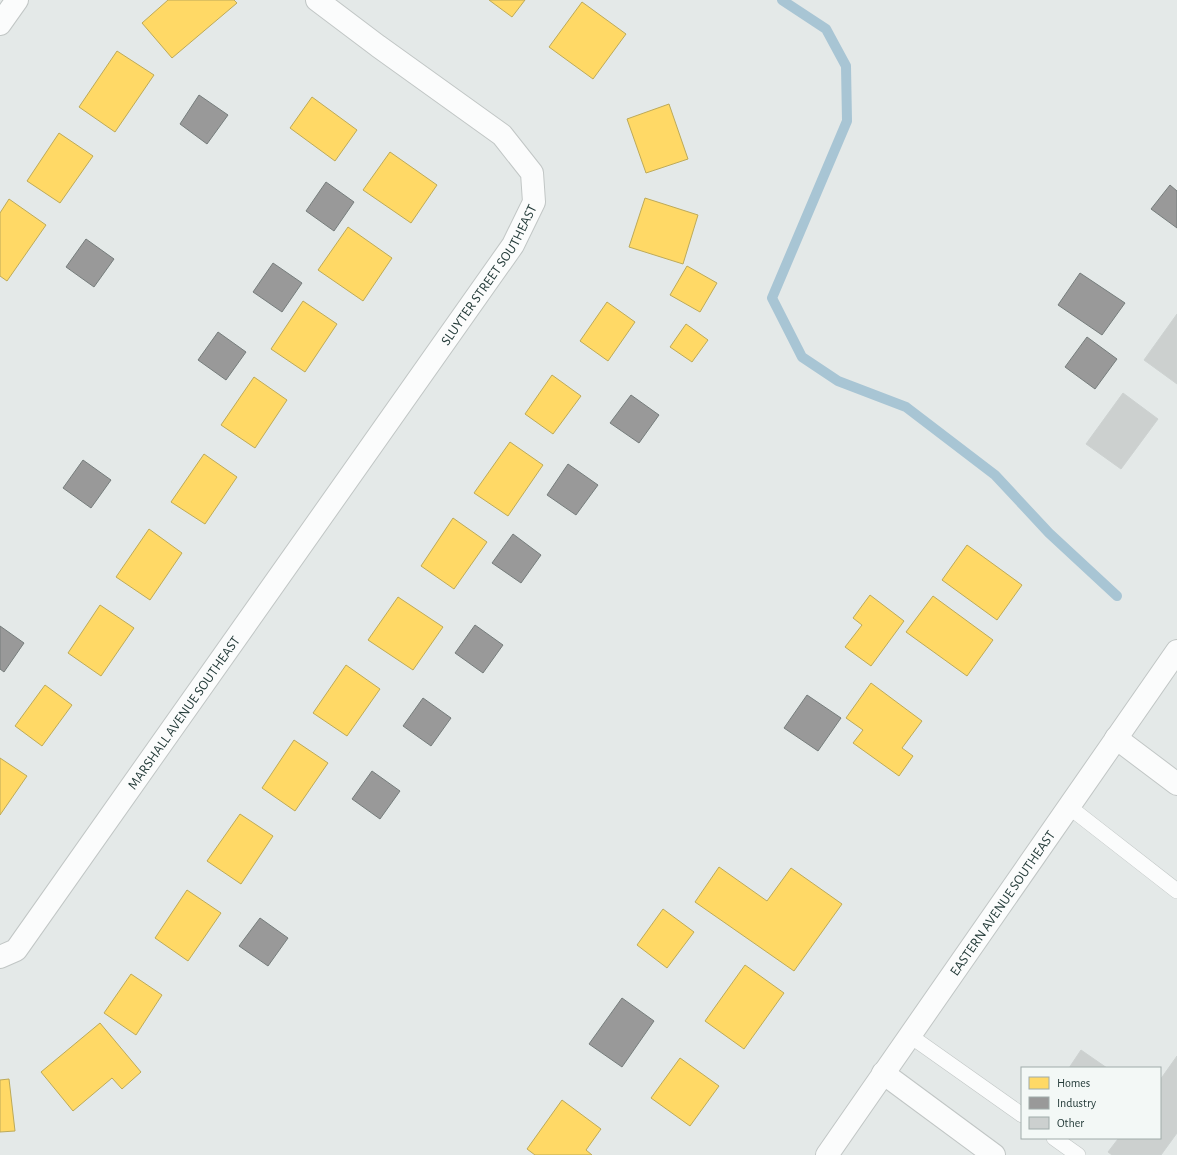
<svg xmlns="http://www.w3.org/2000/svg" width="1177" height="1155" viewBox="0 0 1177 1155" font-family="'Alegreya Sans',sans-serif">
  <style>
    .homes { fill: #ffd966; stroke: #bdaa58 }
    .industry { fill: #999; stroke: #767d7c }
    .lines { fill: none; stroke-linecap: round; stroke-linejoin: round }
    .stream { stroke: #a8c5d4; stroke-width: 10 }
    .building { fill: #ccd0cf; stroke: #cdd2d1 }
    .service-casing { stroke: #c1c6c5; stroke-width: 16 }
    .minor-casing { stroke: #c1c6c5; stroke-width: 24 }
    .tertiary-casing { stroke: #c1c6c5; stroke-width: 24 }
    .service { stroke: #fbfcfc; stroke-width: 15 }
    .minor { stroke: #fbfcfc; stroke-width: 22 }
    .tertiary { stroke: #fbfcfc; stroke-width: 22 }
    .labels { text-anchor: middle; stroke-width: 4; stroke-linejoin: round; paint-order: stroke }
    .street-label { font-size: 14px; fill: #243b39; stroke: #f3f8f6 }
  </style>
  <rect width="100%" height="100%" fill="#e4e9e8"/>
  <path class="homes" d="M168 0H234L237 3 172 58 142 23Z
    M489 0H525L512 17Z
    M582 2 626 34 593 79 549 47Z
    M117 51 154 75 115 132 79 107Z
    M312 97 357 130 335 161 290 128Z
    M669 104 688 159 646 173 627 119Z
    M59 133 93 156 60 203 27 181Z
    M390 152 437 185 411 223 363 190Z
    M645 198 698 215 683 264 629 247Z
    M9 199 46 225 7 281 0 276V213Z
    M348 227 392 258 363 301 318 270Z
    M687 266 717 283 700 312 670 295Z
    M303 301 337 324 305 372 271 349Z
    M607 302 635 322 608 361 580 341Z
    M686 324 708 340 692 362 670 347Z
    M552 375 581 396 553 434 525 414Z
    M254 377 287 400 255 448 221 425Z
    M510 442 543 465 508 516 474 493Z
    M204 454 237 477 205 524 171 502Z
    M453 518 487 542 454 589 421 566Z
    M149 529 182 553 150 600 116 577Z
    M967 545 1022 585 997 620 942 580Z
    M870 595 904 621 871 666 845 647 862 625 853 618Z
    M933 596 993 640 967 676 906 632Z
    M398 597 443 627 413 670 368 640Z
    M100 605 134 628 101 676 68 653Z
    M346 665 380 689 347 736 313 713Z
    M871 683 922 721 902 748 913 756 899 776 853 743 863 730 846 718Z
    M45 685 72 705 42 746 15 726Z
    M294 740 328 763 295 811 262 788Z
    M0 758 27 776 0 815Z
    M240 814 273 836 241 884 207 861Z
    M719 867 767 901 791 868 842 904 794 971 695 902Z
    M187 890 221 913 188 961 155 938Z
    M663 909 694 932 667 968 637 945Z
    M745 965 784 993 744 1049 705 1021Z
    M131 974 162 995 136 1035 104 1013Z
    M100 1023 141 1072 122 1089 112 1078 73 1111 41 1072Z
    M680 1058 719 1086 690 1126 651 1098Z
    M9 1079 15 1131 0 1132V1080Z
    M562 1100 601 1129 586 1150 592 1155H535L527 1149Z"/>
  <path class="industry" d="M199 95 228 115 207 144 180 124Z
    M326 182 354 202 334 231 306 211Z
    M1170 185 1177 191V228L1151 209Z
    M86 239 114 259 94 287 66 267Z
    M273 263 302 283 282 312 253 292Z
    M1080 273 1125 303 1102 335 1058 305Z
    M218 332 246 352 226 380 198 360Z
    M1087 337 1117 359 1095 389 1065 367Z
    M631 395 659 415 639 443 610 423Z
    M83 460 111 480 91 508 63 488Z
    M568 464 598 485 576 515 547 495Z
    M513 534 541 555 521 583 492 563Z
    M475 625 503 645 483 673 455 653Z
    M0 626 24 643 4 672 0 669Z
    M807 695 841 718 818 751 784 728Z
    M423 698 451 718 431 746 403 726Z
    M372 771 400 791 380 819 352 799Z
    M260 918 288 938 268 966 239 946Z
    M622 998 654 1021 622 1067 589 1044Z"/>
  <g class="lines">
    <path class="stream" d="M782 0 826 29 846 66 847 121 772 298 802 357 838 381 906 407 995 475 1049 533 1117 596"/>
  </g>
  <path class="building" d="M1177 314V384L1144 360Z
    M1123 393 1158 419 1121 469 1086 444Z
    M1081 1050 1107 1068H1069Z
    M1177 1056V1133L1161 1155H1112L1108 1152 1118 1139 1117 1138H1160V1080Z"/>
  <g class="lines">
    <g class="service-casing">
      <path id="service" d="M1068 806 1177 891
        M909 1035 1022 1115
        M1054 1138 1078 1155"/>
    </g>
    <g class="minor-casing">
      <g id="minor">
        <path d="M0 24 17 0"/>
        <path d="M1116 738 1177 784"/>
        <path id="s1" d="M0 957 16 950 513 245 534 202 532 173 502 135 378 46 317 0"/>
        <path d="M883 1073 994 1155"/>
      </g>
    </g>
    <g class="tertiary-casing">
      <g id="tertiary">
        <path id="s2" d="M827 1155 1177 651"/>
      </g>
    </g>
    <use href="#service" class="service"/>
    <use href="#minor" class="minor"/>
    <use href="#tertiary" class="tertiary"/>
  </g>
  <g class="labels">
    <g class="street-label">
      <text dy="5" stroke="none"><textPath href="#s1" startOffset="842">SLUYTER STREET SOUTHEAST</textPath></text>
      <text dy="5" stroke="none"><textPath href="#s1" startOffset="308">MARSHALL AVENUE SOUTHEAST</textPath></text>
      <text dy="5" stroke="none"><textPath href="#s2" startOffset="307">EASTERN AVENUE SOUTHEAST</textPath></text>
    </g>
  </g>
  <rect x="1021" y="1067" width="140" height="72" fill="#f3f8f6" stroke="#a0acaa"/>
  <rect x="1029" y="1077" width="20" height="12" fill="#ffd966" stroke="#a0acaa"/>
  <text x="1057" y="1087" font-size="12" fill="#243b39">Homes</text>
  <rect x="1029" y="1097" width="20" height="12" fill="#999999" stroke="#a0acaa"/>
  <text x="1057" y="1107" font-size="12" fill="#243b39">Industry</text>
  <rect x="1029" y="1117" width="20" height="12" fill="#ccd0cf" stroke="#a0acaa"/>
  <text x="1057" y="1127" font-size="12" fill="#243b39">Other</text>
</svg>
